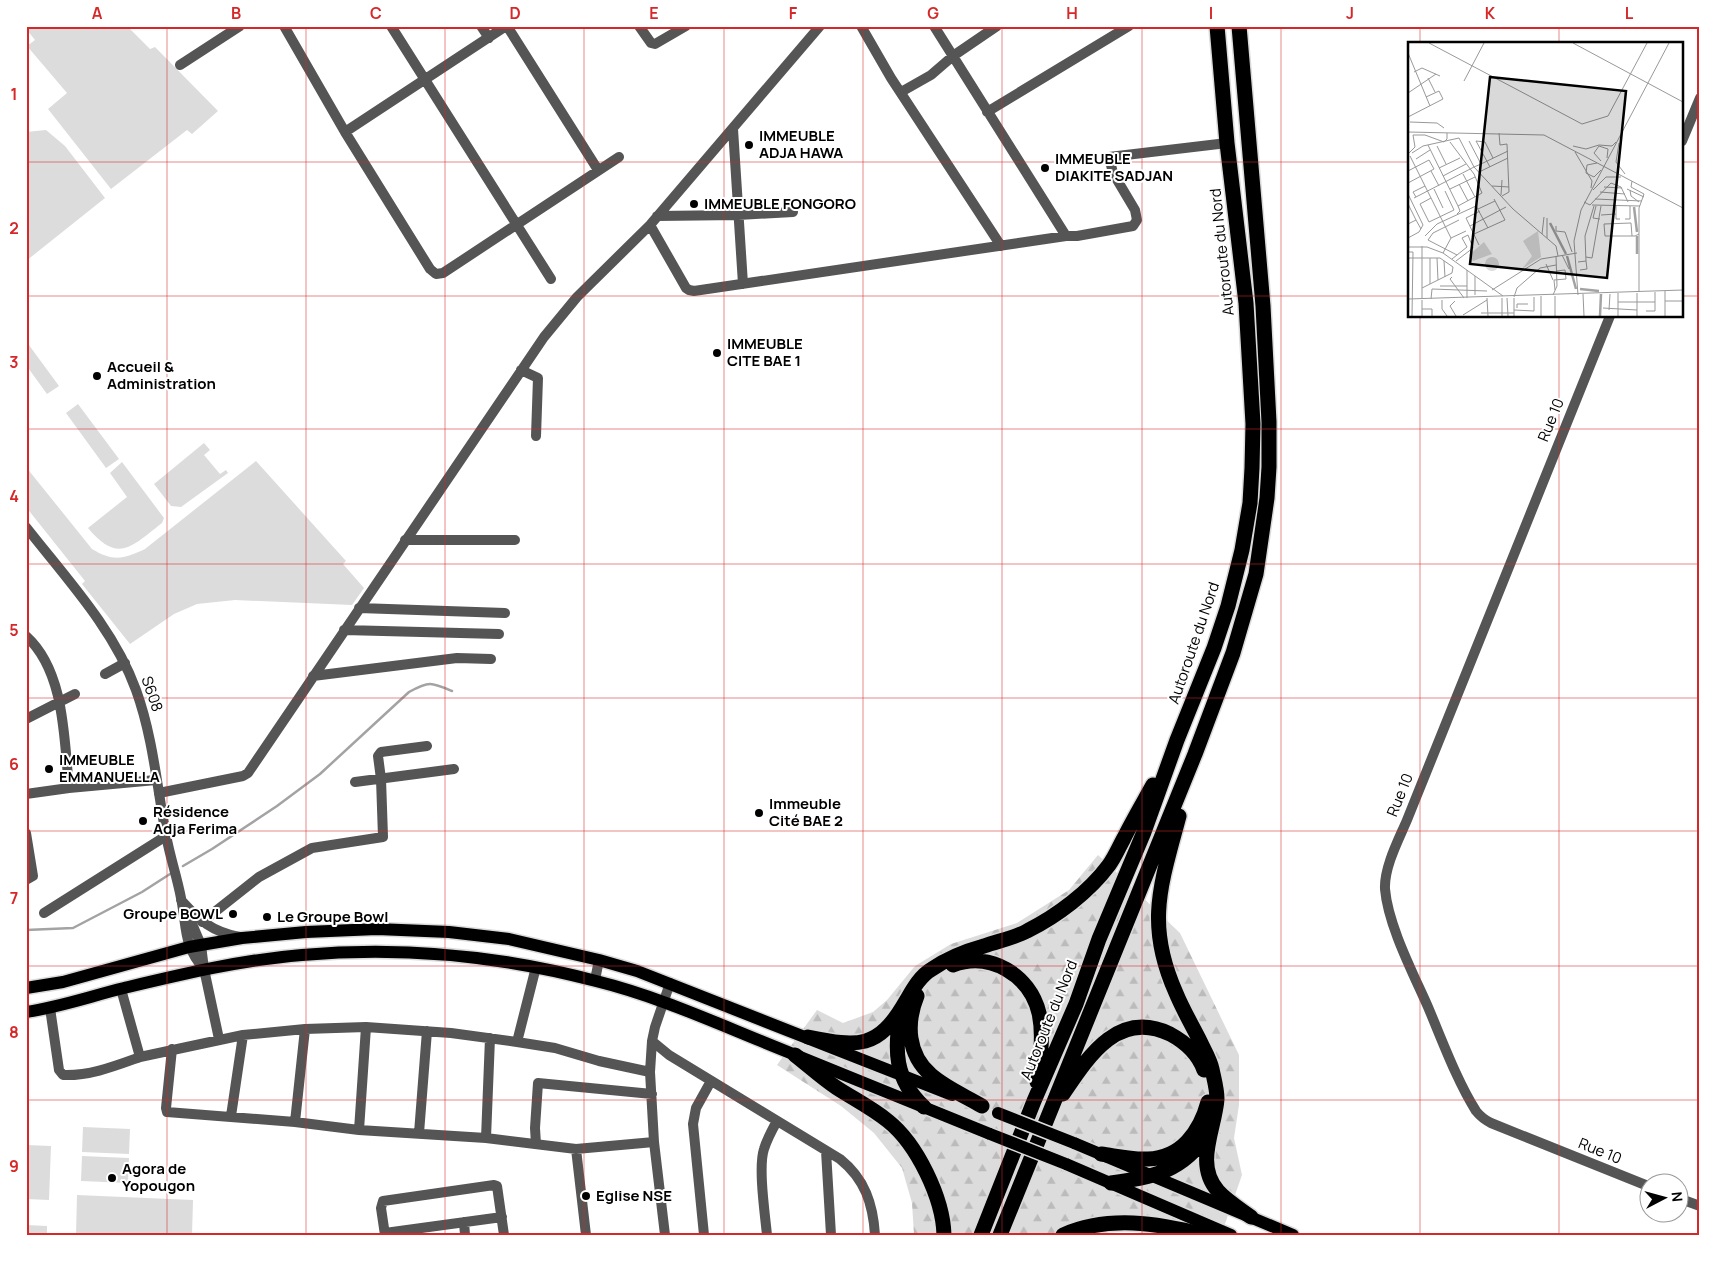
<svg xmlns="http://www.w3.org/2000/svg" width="1726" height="1261" viewBox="0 0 1726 1261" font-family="Manrope,sans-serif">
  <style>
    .grass { fill: #dcdcdc }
    .forest { fill: url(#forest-firs) }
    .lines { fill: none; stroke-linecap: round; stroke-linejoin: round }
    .stream { stroke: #a3a3a3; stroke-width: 2.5 }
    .primary-casing { stroke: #dbdbdb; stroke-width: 15 }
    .motorway-casing { stroke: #dbdbdb; stroke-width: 18 }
    .minor { stroke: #555; stroke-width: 10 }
    .tertiary { stroke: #555; stroke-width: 10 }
    .primary { stroke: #000; stroke-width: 12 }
    .motorway { stroke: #000; stroke-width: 15 }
    .primary-bridge-casing { stroke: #dbdbdb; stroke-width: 15; stroke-linecap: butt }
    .primary-bridge { stroke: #000; stroke-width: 12 }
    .grid { fill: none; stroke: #d62828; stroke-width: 1; stroke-opacity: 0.55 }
    .poi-dot { fill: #000; stroke: #fff; stroke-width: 2 }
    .labels { text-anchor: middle; stroke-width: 4; stroke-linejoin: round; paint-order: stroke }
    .poi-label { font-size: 15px; font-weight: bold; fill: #000; stroke: #fff; text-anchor: start }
    .street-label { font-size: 15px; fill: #000; stroke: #fff }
    .inset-river { fill: none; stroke: #a3a3a3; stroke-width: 2.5 }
    .inset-road { fill: none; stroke: #999; stroke-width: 1 }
    .view { fill: #000; fill-opacity: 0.15; stroke: #000; stroke-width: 2.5 }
    .inset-edge { fill: none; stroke: #000; stroke-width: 2.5 }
    .neatline { fill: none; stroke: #d62828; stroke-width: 2 }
    .grid-label { font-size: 16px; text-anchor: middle; font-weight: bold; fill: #d62828 }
  </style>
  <defs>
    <pattern id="forest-firs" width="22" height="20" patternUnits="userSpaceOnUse" patternTransform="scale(1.25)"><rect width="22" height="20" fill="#dcdcdc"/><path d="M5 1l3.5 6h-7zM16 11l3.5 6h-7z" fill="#bbb"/></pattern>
  </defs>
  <rect width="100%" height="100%" fill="#fff"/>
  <path class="grass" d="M32 26H127L150 49 155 47 218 111 192 134 187 130 111 189 48 109 67 93 27 46 35 40 27 30Z
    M46 130 65 146 105 198 26 261V132Z
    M26 341 59 386 47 394 26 365Z
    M78 404 119 459 106 468 66 413Z
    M204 443 210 450 204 455 220 474 226 470 228 473 181 507 171 506 154 484Z
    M256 461 346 561 343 564 364 588 352 605 235 600 197 604 174 614 130 644 82 584 85 581 26 507V467L92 549C113 562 124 559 145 549Z
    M122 462 164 518 162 523C131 547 118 564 88 528L127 497 110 473Z
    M83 1127 130 1129 129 1154 82 1152Z
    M26 1145 51 1146 49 1200 26 1199Z
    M82 1156 129 1158 128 1183 81 1181Z
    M77 1195 193 1200 192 1235H76Z
    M26 1225 47 1226V1235H26Z"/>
  <path class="forest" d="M1098 855 1180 933 1239 1055V1105L1234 1138 1242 1175 1221 1235H1167L1117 1230 1094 1235H914L912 1203 902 1168 874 1133 841 1106 777 1065 817 1010 843 1023 873 1012 887 1000 915 966 951 944 1017 923 1069 890Z"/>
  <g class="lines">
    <path class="stream" d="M183 866 212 849 277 806 320 774 409 692C429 681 431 682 452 691
      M26 930 73 928 142 892 170 874"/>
    <g class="primary-casing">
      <path id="primary" d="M26 988 63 982 189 947 242 938 306 932 377 929 449 932 509 939 599 960 637 971 952 1095
        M26 1012C60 1007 91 996 124 988 183 974 241 960 302 955 400 946 501 956 596 981 653 995 707 1019 761 1041 838 1072 914 1103 990 1134
        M1074 1143 1293 1235
        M1066 1164 1231 1235"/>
    </g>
    <g class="motorway-casing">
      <path id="motorway" d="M1179 816C1161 884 1145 924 1176 993 1183 1010 1192 1025 1200 1041 1204 1050 1210 1059 1212 1069 1214 1079 1217 1089 1217 1099 1215 1129 1194 1164 1218 1191 1227 1201 1240 1209 1251 1217
        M953 965C990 951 1030 975 1039 1013 1044 1035 1040 1061 1037 1082
        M917 996C906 1023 907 1054 931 1075 946 1088 965 1096 982 1106
        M901 1011C894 1049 894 1079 924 1107
        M808 1037C858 1047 878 1050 906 1001 913 989 920 976 932 969 948 958 966 951 984 946 998 941 1014 938 1027 931 1057 916 1089 892 1109 865 1115 857 1119 847 1124 838 1133 820 1143 803 1153 785
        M795 1055C809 1066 822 1078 837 1088 854 1099 872 1108 888 1121 917 1144 943 1198 944 1235
        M1063 1094C1088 1057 1118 1009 1170 1034 1185 1042 1198 1054 1204 1070
        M1101 1154C1116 1156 1132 1160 1148 1159 1181 1158 1200 1132 1208 1102
        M1111 1183C1153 1177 1183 1172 1208 1133
        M981 1235 1034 1101 1076 1004 1099 939 1144 832 1177 740 1214 648 1228 606 1242 550 1250 503 1252 468 1253 424 1246 303 1227 143 1217 26
        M1000 1235 1195 754 1233 653 1256 574 1267 498 1269 467V422L1263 306 1239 26
        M1063 1235C1108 1215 1158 1223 1204 1235"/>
    </g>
    <path class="minor" d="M284 26 345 132 430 269 436 274 443 273 619 157
      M391 26 551 279
      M481 26 489 38
      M507 26 598 170
      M639 26 651 43 655 44 686 26
      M861 26 891 78 1001 246
      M934 26 1066 236
      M180 65 240 26
      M901 92 931 75 953 56 997 26
      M987 112 1129 26
      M733 129 743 284
      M345 132 506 26
      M1682 141 1700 98
      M657 216 738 215 793 212
      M650 225 686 288 689 290 694 291 1066 236H1077L1133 226 1137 220 1135 210 1113 173 1109 157 1227 143
      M1610 316 1407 820C1399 839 1384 867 1385 889 1388 925 1413 973 1428 1007 1442 1040 1457 1081 1476 1111 1480 1116 1485 1120 1491 1123L1648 1186
      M521 370 538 378 536 436
      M405 540H515
      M359 608 505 613
      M344 630 499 634
      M26 636C65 671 64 739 69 788
      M105 674 125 663
      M313 676 457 658 491 659
      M26 719 75 694
      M355 782 454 769
      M159 793 243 776 248 773 544 337 577 297 650 225 820 26
      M26 794 69 788 156 780
      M26 833 33 876 26 880
      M44 913 166 836
      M202 922 259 877 312 848 383 837 381 779 378 756 381 752 427 746
      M204 969 219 1039
      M595 980 599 960
      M670 983 655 1027 652 1041 669 1055 840 1159C865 1179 873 1204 875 1235
      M121 989 140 1057 243 1035 305 1029 366 1027 451 1033 517 1042 555 1048 599 1061 650 1072
      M50 1008 59 1070 63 1075C90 1076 115 1066 140 1057
      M652 1041 650 1072 654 1142 665 1235
      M517 1042 536 967
      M172 1049 166 1108 167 1112 295 1122 359 1130 486 1138 576 1149 654 1142
      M231 1116 243 1035
      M295 1122 305 1029
      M359 1130 366 1027
      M419 1133 427 1031
      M486 1138 490 1038
      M536 1144 535 1128 538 1083 652 1094
      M576 1149 586 1235
      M826 1151 831 1235
      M1678 1198 1700 1206
      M464 1222 465 1235
      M385 1233 502 1217
      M385 1235 381 1208 383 1201 494 1185 497 1186 504 1235
      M704 1235 693 1124 696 1108 711 1081
      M767 1235C765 1214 758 1167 764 1149 767 1139 772 1130 777 1121"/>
    <path class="tertiary" d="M26 527C66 578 114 629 136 690 153 737 157 787 166 835 170 857 177 877 181 898 187 927 183 946 204 969
      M181 900C200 921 211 931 239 937
      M187 912 201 945 204 969"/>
    <use href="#primary" class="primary"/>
    <use href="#motorway" class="motorway"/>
    <g class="primary-bridge-casing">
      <path id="primary-bridge" d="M998 1113 1074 1143
        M990 1134 1066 1164"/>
    </g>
    <use href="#primary-bridge" class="primary-bridge"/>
  </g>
  <path class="grid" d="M167 26V1235M306 26V1235M445 26V1235M584 26V1235M724 26V1235M863 26V1235M1002 26V1235M1142 26V1235M1281 26V1235M1420 26V44M1559 26V44M26 162H1410M1682 162H1700M26 296H1410M1682 296H1700M1420 316V1235M1559 316V1235M26 429H1700M26 564H1700M26 698H1700M26 831H1700M26 966H1700M26 1100H1700"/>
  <g class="poi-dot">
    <circle cx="749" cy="145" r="5"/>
    <circle cx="1045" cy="168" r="5"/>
    <circle cx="694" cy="204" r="5"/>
    <circle cx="717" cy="353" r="5"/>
    <circle cx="97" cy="376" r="5"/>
    <circle cx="49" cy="769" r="5"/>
    <circle cx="759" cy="813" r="5"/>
    <circle cx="143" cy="821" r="5"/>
    <circle cx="233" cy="914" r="5"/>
    <circle cx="267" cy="917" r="5"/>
    <circle cx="112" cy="1178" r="5"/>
    <circle cx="586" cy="1196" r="5"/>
  </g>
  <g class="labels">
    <g class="poi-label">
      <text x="759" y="141">IMMEUBLE<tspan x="759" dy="17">ADJA HAWA</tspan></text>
      <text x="1055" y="164">IMMEUBLE<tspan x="1055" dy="17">DIAKITE SADJAN</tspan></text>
      <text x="704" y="209">IMMEUBLE FONGORO</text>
      <text x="727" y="349">IMMEUBLE<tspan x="727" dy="17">CITE BAE 1</tspan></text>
      <text x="107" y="372">Accueil &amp;<tspan x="107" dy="17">Administration</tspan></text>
      <text x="59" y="765">IMMEUBLE<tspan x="59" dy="17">EMMANUELLA</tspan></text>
      <text x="769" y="809">Immeuble<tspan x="769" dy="17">Cité BAE 2</tspan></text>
      <text x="153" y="817">Résidence<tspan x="153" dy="17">Adja Ferima</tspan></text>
      <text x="223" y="919" text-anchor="end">Groupe BOWL</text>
      <text x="277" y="922">Le Groupe Bowl</text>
      <text x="122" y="1174">Agora de<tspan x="122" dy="17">Yopougon</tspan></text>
      <text x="596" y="1201">Eglise NSE</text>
    </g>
    <g class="street-label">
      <text transform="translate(1222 252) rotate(-96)" y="5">Autoroute du Nord</text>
      <text transform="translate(1551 420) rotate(-68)" y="5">Rue 10</text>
      <text transform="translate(1194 643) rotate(-71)" y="5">Autoroute du Nord</text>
      <text transform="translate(152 694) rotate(71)" y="5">S608</text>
      <text transform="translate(1400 795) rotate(-68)" y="5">Rue 10</text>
      <text transform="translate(1049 1020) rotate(-68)" y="5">Autoroute du Nord</text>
      <text transform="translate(1600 1151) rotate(22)" y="5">Rue 10</text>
    </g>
  </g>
  <g transform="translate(1408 42)">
    <rect width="275" height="275" fill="#fff"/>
    <path d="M130 189 133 215 114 227 124 214 115 199ZM76 200 84 212 65 219 61 213ZM77 222a7 7 0 1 1 14 0a7 7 0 1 1-14 0Z" fill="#dcdcdc"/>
    <path class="inset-river" d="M226 165 229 190M142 181 158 212M229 212V194M159 214 168 247M172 247 191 249M192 274 193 252"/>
    <path class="inset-road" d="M21 1 174 82 200 74 239 1M165 1 275 60M0 11 22 64M6 30 14 26 32 34M20 36 27 50M56 39 76 1M0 51 28 32M0 75 35 57 31 49 18 55M2 80 29 81 36 86M0 90 136 93 275 166M91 91 92 103 99 102 101 150 94 154M61 99 73 122 100 109M42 100 66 132 74 151 50 164M211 101 208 120 217 132M20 103 50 164 52 169 49 172M29 104 38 122M165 104 178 107 191 103 204 104 208 100M167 110 184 139 183 146M4 111 15 104 51 96M0 112 7 105 5 93H17L36 100 39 97V91M2 114 43 196 35 211M8 117 22 108M193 119 186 111 191 104 200 107 199 116M189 121 179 123 178 131 186 135 193 128M73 122 66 125 105 167 148 204 150 214M82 125 68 99 77 100 85 116M31 126 52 116M0 129 21 118 26 127 0 141M23 129 31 144M71 130 100 116M55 132 67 155M35 134 58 122M224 139 223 145 236 152 231 166V250M51 142 60 159M84 144 101 145M196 145 214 146M26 147 35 166M42 147 67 135M219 147 236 155M185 148 198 135H213M222 148 223 154 231 160M192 150 217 152M0 152 15 183 11 190 0 196M93 153 94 138M8 155 5 150 17 144M6 156 66 125 51 96M23 156 12 162 21 180 46 168 37 149M187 157 234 159M176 160 182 163 203 141 213 145 220 160M0 162 8 178M184 163 232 164M188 164 185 176 192 177M208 164V177H212M70 167 87 159M193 173 208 172M217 177H222V164M0 182 8 178 13 187M62 184 98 165M148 184V189L157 190 164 210M66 192 97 178 86 157M134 192 136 175M17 194 29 182 68 164 80 186M224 194 223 181 196 182 197 194H227L231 192M43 196 58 189M139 196V176M71 203 58 176 72 169M14 204V257M0 205H19L35 211 95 254M0 210H5L4 274M49 213 20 198 25 191 51 178M154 213 161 227M178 215 184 216 193 164M0 216H32L45 225 44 231 14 246M29 216 30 238M44 217 59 205 54 196 60 193 65 206 48 219M36 219 37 235M170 220 178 219 177 194 186 164M138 222 145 238M172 228 179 227 178 219M44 235 42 237 56 256M22 242V216M32 244H59M84 248 133 217 169 211M147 248 146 238 158 237 157 228 148 229M257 249V274M210 251V274M229 251V274M175 252 176 274M67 253V234M145 253 149 244 148 214M170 253 166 199 173 168 261 1M133 254V274M147 254V274M106 255 109 246 132 226 148 223M59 256V228M79 256 80 274M94 256V274M99 256 100 274M106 256V274M0 257 275 248M23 257 24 247 79 249M34 258V267L39 274M47 259 42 264 48 274M257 259H275M210 260H247M109 266V262H120M195 266 229 268M14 267H24V274M106 268 126 269V255M201 268 202 252M238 269H247V250M73 271H106M55 273 79 258M14 274V258"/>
    <path class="view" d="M82 35 218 49 199 236 62 222Z"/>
    <rect width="275" height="275" class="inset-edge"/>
  </g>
  <rect width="1726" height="1261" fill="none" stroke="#ffffff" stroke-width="55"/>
  <g transform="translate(1664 1198) rotate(84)"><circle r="24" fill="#ffffff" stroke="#999999"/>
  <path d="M0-4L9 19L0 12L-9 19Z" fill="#000000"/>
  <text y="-8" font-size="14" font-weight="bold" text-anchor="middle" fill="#000000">N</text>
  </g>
  <rect x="28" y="28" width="1670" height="1206" class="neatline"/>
  <g class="grid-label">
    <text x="97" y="19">A</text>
    <text x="236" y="19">B</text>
    <text x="376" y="19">C</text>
    <text x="515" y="19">D</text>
    <text x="654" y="19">E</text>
    <text x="793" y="19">F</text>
    <text x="933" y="19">G</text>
    <text x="1072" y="19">H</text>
    <text x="1211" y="19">I</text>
    <text x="1350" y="19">J</text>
    <text x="1490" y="19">K</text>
    <text x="1629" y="19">L</text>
    <text x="14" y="100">1</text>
    <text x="14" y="234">2</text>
    <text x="14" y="368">3</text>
    <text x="14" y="502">4</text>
    <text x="14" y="636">5</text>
    <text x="14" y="770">6</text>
    <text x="14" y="904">7</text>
    <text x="14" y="1038">8</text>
    <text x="14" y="1172">9</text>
  </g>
</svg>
